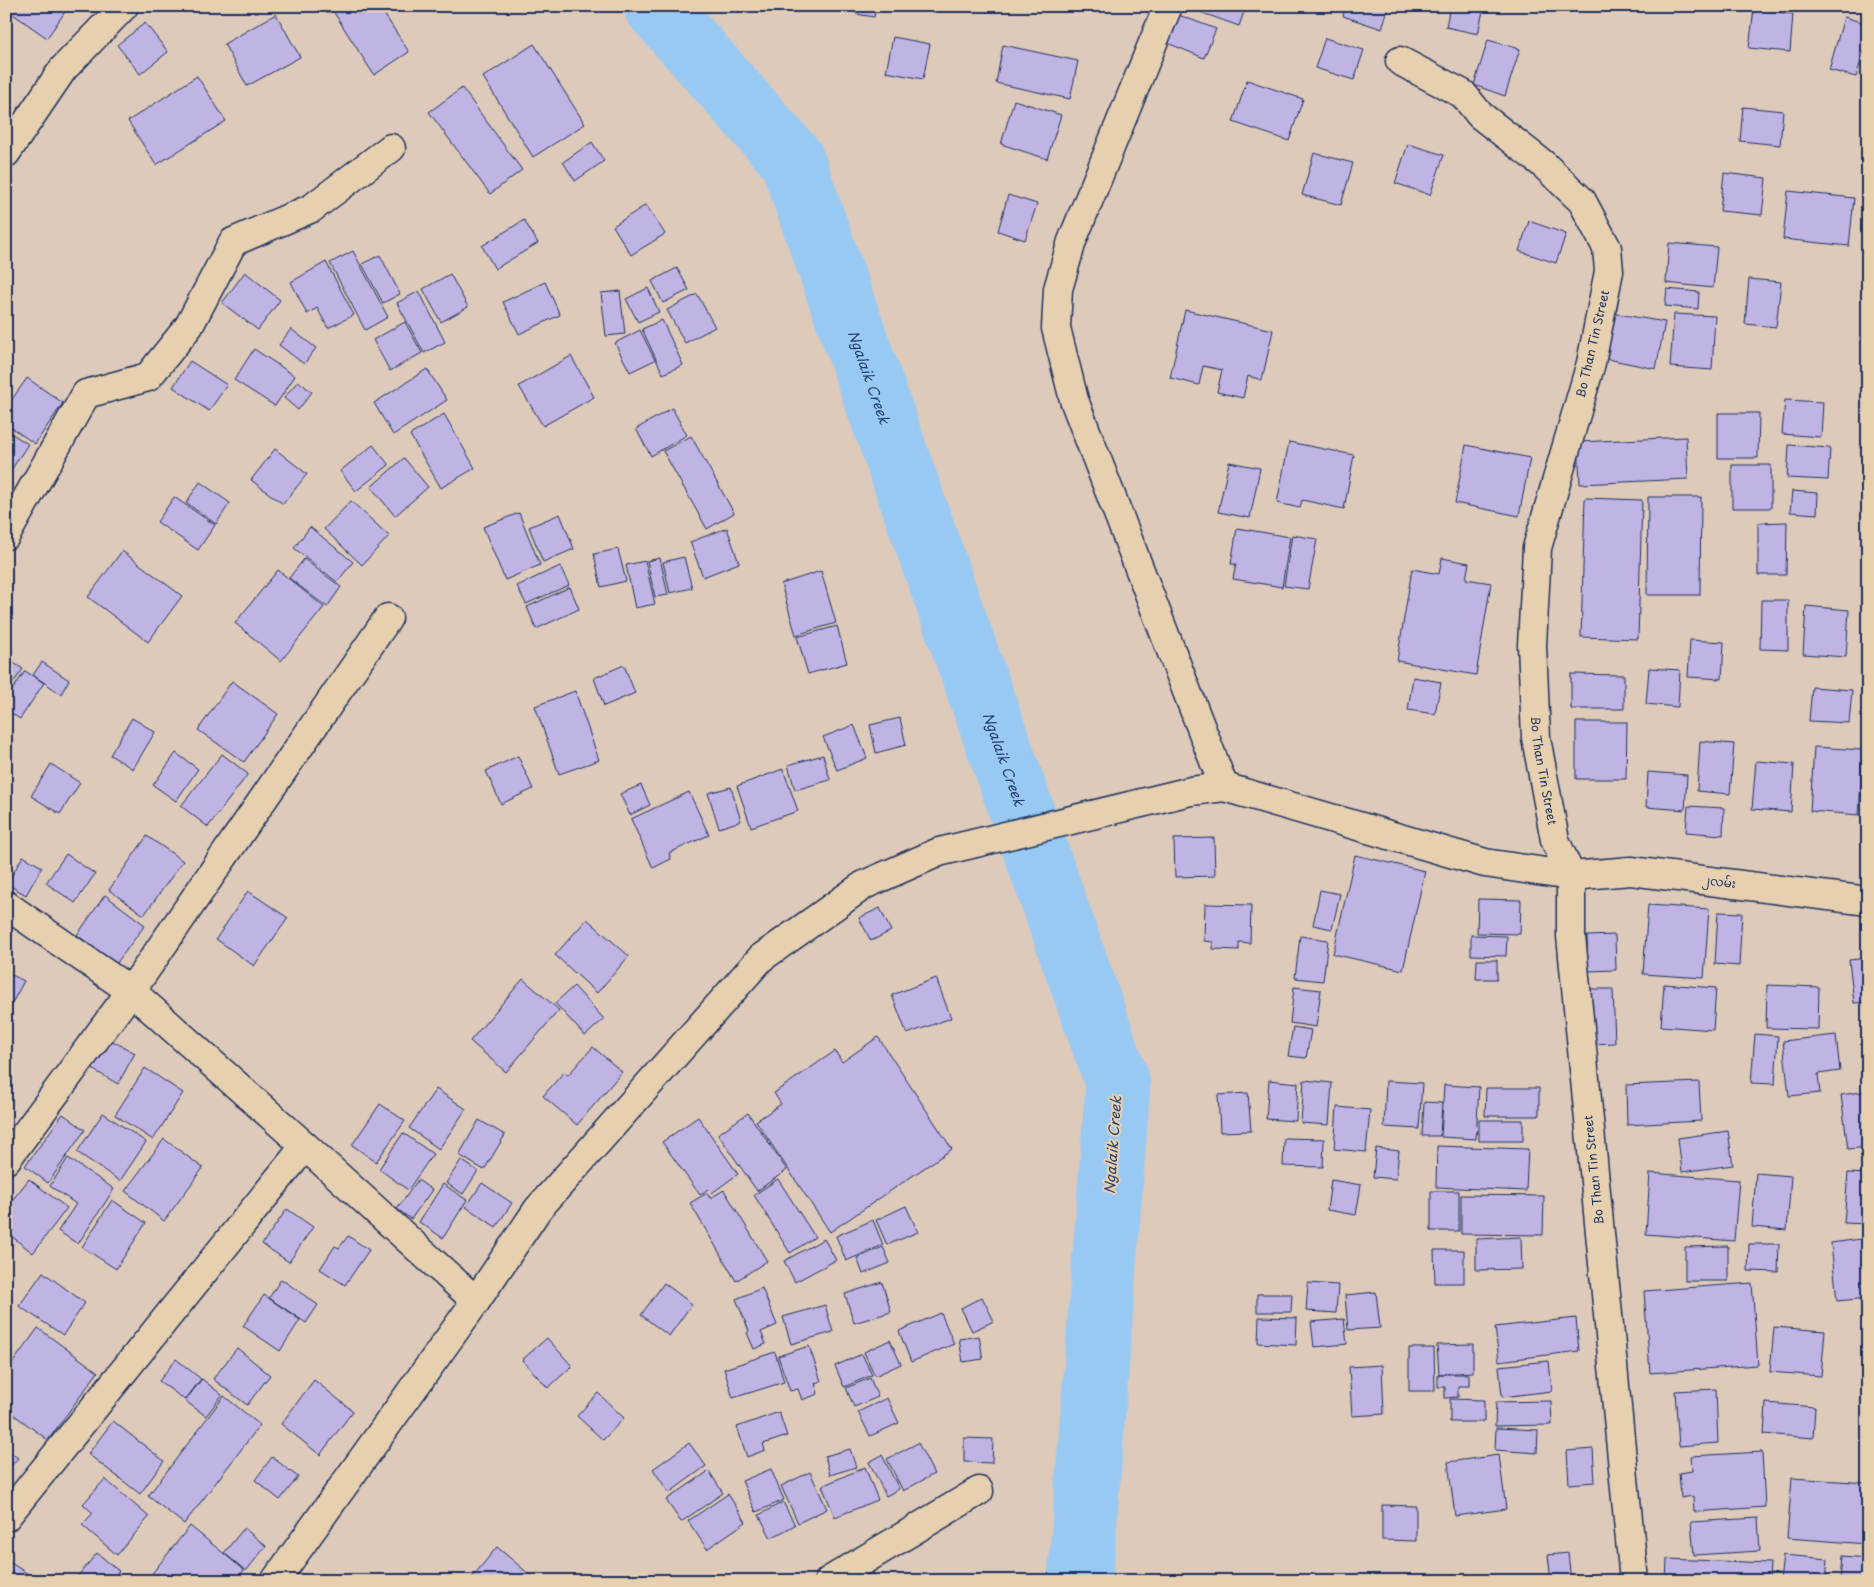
<svg xmlns="http://www.w3.org/2000/svg" width="1874" height="1587" viewBox="0 0 1874 1587" font-family="'Playpen Sans','Noto Sans Myanmar',sans-serif">
  <style>
    .lines { fill: none; stroke-linecap: round; stroke-linejoin: round }
    .river { stroke: #97c9f3; stroke-width: 65 }
    .building { fill: #c0b4e5; stroke: #1b2f5e }
    .minor-casing { stroke: #1b2f5e; stroke-width: 31 }
    .tertiary-casing { stroke: #1b2f5e; stroke-width: 31 }
    .minor { stroke: #e6d0af; stroke-width: 28 }
    .tertiary { stroke: #e6d0af; stroke-width: 28 }
    .labels { text-anchor: middle; stroke-width: 4; stroke-linejoin: round; paint-order: stroke }
    .street-label { font-size: 12px; fill: #1b2f5e; stroke: #e6d0af }
    .water-label { font-size: 14px; font-style: italic; fill: #273e6d; stroke: #e6d0af }
  </style>
  <rect width="100%" height="100%" fill="#decaba"/>
  <filter id="ink" filterUnits="userSpaceOnUse"><feTurbulence type="fractalNoise" baseFrequency=".02" numOctaves="2"/><feDisplacementMap in="SourceGraphic" scale="10" xChannelSelector="R" yChannelSelector="G"/><feConvolveMatrix kernelMatrix="1 2 1 2 8 2 1 2 1" color-interpolation-filters="sRGB"/></filter>
  <g filter="url(#ink)">
    <g class="lines">
      <path class="river" id="s1" d="M656 6 792 160 1118 1084 1080 1581"/>
    </g>
    <path class="building" d="M13 6H69L47 38 10 12Z
      M340 6H379L409 52 374 75 333 11Z
      M857 6H876L874 17 856 14Z
      M1183 6H1246L1239 26Z
      M1346 6H1389L1382 29 1343 16Z
      M1450 6H1484L1478 34 1446 27Z
      M1754 9 1793 14 1790 52 1749 48Z
      M276 14 300 57 247 86 224 44Z
      M1176 14 1216 29 1204 58 1165 42Z
      M1844 17 1868 24V38L1856 77 1829 70Z
      M145 23 168 52 140 74 117 45Z
      M893 37 930 44 923 79 886 72Z
      M1325 38 1364 50 1354 80 1315 68Z
      M1488 40 1520 49 1505 96 1474 85Z
      M534 44 585 124 533 157 483 77Z
      M1003 45 1078 61 1070 99 996 83Z
      M197 76 226 121 156 165 128 121Z
      M1247 80 1303 99 1289 141 1233 122Z
      M462 88 522 170 490 194 429 112Z
      M1014 100 1061 115 1047 159 1001 144Z
      M1743 107 1783 111 1780 145 1740 141Z
      M592 142 604 161 575 181 563 162Z
      M1408 144 1444 155 1430 195 1395 183Z
      M1314 153 1353 163 1341 205 1302 195Z
      M1724 173 1766 178 1762 215 1720 211Z
      M1788 191 1854 198 1849 246 1783 239Z
      M1008 195 1037 204 1025 240 998 231Z
      M646 205 665 234 631 255 613 226Z
      M524 220 538 243 495 269 482 246Z
      M1529 221 1566 234 1556 263 1519 251Z
      M1669 243 1717 247 1713 288 1666 283Z
      M353 251 388 317 365 330 330 263Z
      M380 255 400 294 383 303 362 264Z
      M326 262 354 315 328 328 317 308 307 314 291 282Z
      M677 268 689 290 663 303 652 281Z
      M245 272 280 300 258 330 222 303Z
      M450 274 468 307 441 322 423 289Z
      M1749 279 1781 282 1776 327 1745 324Z
      M545 282 560 315 519 334 503 302Z
      M648 288 659 312 638 322 626 299Z
      M1667 289 1699 292 1698 309 1665 306Z
      M419 291 445 342 424 353 397 303Z
      M620 291 625 334 606 336 601 293Z
      M697 294 715 327 685 343 667 310Z
      M1185 310 1273 330 1262 380 1248 376 1243 398 1217 392 1222 370 1203 366 1199 385 1170 378Z
      M1612 313 1665 322 1656 369 1603 358Z
      M1674 314 1715 316 1712 370 1670 367Z
      M662 320 683 365 663 374 642 329Z
      M405 322 422 353 390 371 373 340Z
      M291 329 316 348 304 364 279 345Z
      M640 330 655 360 630 372 615 343Z
      M254 349 295 376 275 406 234 380Z
      M571 356 594 397 543 426 519 386Z
      M190 361 227 385 209 411 173 387Z
      M427 369 447 400 393 435 374 403Z
      M27 378 63 403 35 444 6 424V408Z
      M298 381 312 392 298 410 284 398Z
      M1785 400 1823 402 1821 437 1782 434Z
      M672 408 687 435 651 456 636 429Z
      M1718 413H1759L1758 458H1718Z
      M444 414 475 468 441 488 410 435Z
      M6 430 28 444 6 478Z
      M691 436 734 513 707 529 663 451Z
      M1686 437 1688 479 1580 484 1578 442Z
      M1289 442 1354 455 1344 509 1302 500 1300 508 1277 503Z
      M373 445 389 465 356 491 340 471Z
      M1466 445 1530 458 1519 516 1455 503Z
      M1789 445 1830 448 1828 480 1787 478Z
      M275 449 307 474 283 504 251 480Z
      M404 458 428 487 395 516 371 487Z
      M1229 462 1260 468 1250 518 1218 512Z
      M1732 465H1771V508H1732Z
      M200 482 230 503 216 524 186 503Z
      M1792 491 1818 493 1817 514 1790 512Z
      M174 497 215 525 198 550 157 522Z
      M1648 497H1701L1700 595H1647Z
      M1585 498 1642 500 1638 639 1581 637Z
      M351 501 389 536 362 565 324 529Z
      M519 513 540 565 505 580 483 527Z
      M560 514 574 549 543 562 529 527Z
      M1787 522 1786 575H1758V523Z
      M310 527 353 562 337 582 294 548Z
      M727 528 739 563 703 577 690 542Z
      M1237 528 1290 537 1282 587 1233 579 1236 564H1231Z
      M1292 535 1317 539 1308 589 1284 586Z
      M618 549 626 581 601 587 594 554Z
      M122 551 182 596 148 642 88 597Z
      M684 557 692 588 670 593 663 562Z
      M660 558 668 595 655 597 647 561Z
      M1442 558 1469 563 1466 579 1491 583 1476 675 1397 661 1412 569 1439 574Z
      M304 559 341 587 327 607 289 578Z
      M645 561 655 604 635 608 626 565Z
      M560 566 569 585 526 604 517 586Z
      M278 570 324 607 281 661 235 623Z
      M821 571 836 623 796 635 781 584Z
      M570 587 579 609 536 629 527 607Z
      M1761 600H1788V650L1760 649Z
      M1806 606 1849 610 1846 657 1803 654Z
      M837 626 847 663 808 674 797 637Z
      M1690 640 1724 642 1722 679 1688 677Z
      M6 658 23 669 6 693Z
      M42 662 69 680 61 694 33 675Z
      M624 665 635 693 604 706 594 678Z
      M1649 668 1680 670 1678 707 1646 704Z
      M25 671 44 683 20 719 6 710V699Z
      M1571 674 1624 675V709H1571Z
      M1413 677 1441 682 1435 714 1408 710Z
      M232 681 278 714 244 762 198 730Z
      M1812 687 1852 690 1849 723 1809 721Z
      M575 691 599 760 559 774 535 706Z
      M132 718 155 732 133 769 110 755Z
      M900 718 906 745 876 753 870 725Z
      M1576 722H1627L1626 779H1576Z
      M854 725 867 758 837 770 823 737Z
      M1700 741 1734 744 1730 794 1697 791Z
      M1814 747 1863 750 1859 815 1810 811Z
      M176 753 198 769 176 801 153 785Z
      M222 754 248 774 208 827 181 806Z
      M823 755 830 780 795 790 788 765Z
      M518 756 533 789 501 804 486 771Z
      M1756 761 1794 764 1791 812 1752 809Z
      M51 764 80 783 60 814 31 796Z
      M783 769 798 811 751 827 737 786Z
      M1648 772 1687 775 1685 810 1646 807Z
      M641 785 650 805 630 815 620 794Z
      M731 787 741 821 719 828 708 793Z
      M689 792 709 835 669 853 671 859 653 868 631 819Z
      M1688 806 1724 808 1723 835 1686 832Z
      M147 836 183 861 144 915 109 890Z
      M1214 838 1215 876 1175 877 1174 839Z
      M66 854 95 874 75 903 46 883Z
      M1355 855 1425 871 1403 970 1333 954Z
      M23 856 42 867 26 895 7 884Z
      M1320 890 1340 894 1332 929 1313 925Z
      M248 891 288 918 254 966 216 939Z
      M105 895 145 925 116 964 77 935Z
      M1478 899 1521 900 1520 934 1477 933Z
      M1205 904 1251 905 1250 943 1239 942V950L1213 949V942L1204 941Z
      M1648 905 1709 909 1704 978 1643 974Z
      M880 908 891 931 871 941 859 918Z
      M1718 912 1742 913 1739 966 1715 964Z
      M587 919 629 956 597 993 555 955Z
      M1471 935 1507 936 1506 956 1471 955Z
      M1615 935 1616 970 1588 971 1587 936Z
      M1300 936 1328 940 1323 981 1295 978Z
      M1868 958V1002L1854 1003 1849 960Z
      M1477 960H1497V979H1476Z
      M6 972 24 981 6 1014Z
      M936 978 951 1018 907 1034 892 995Z
      M523 979 559 1010 506 1072 470 1041Z
      M1664 984 1716 988 1713 1030 1661 1026Z
      M1767 985 1819 987 1818 1029 1766 1028Z
      M574 986 604 1019 585 1036 555 1003Z
      M1294 987 1321 990 1316 1027 1290 1023Z
      M1590 989H1613L1615 1043 1592 1044Z
      M1293 1027 1311 1030 1306 1058 1288 1056Z
      M1755 1034 1778 1036 1775 1084 1751 1083Z
      M1836 1035 1840 1071 1818 1074 1820 1093 1789 1096 1783 1041Z
      M878 1037 952 1149 830 1232 756 1121 781 1104 774 1093 835 1051 842 1062Z
      M109 1039 135 1053 118 1084 92 1069Z
      M593 1047 622 1072 577 1125 543 1096 564 1072 568 1075Z
      M145 1068 183 1093 153 1140 115 1115Z
      M1269 1080 1298 1083 1296 1121 1266 1119Z
      M1304 1080 1332 1083 1329 1125 1301 1123Z
      M1386 1081 1422 1083 1419 1129 1384 1127Z
      M1699 1082 1701 1121 1627 1125 1626 1085Z
      M1444 1085 1479 1087 1476 1139 1441 1137Z
      M1486 1088H1539V1116H1485Z
      M436 1089 466 1109 439 1149 409 1128Z
      M1868 1091V1147L1848 1149 1841 1095Z
      M1248 1093 1251 1131 1220 1132 1218 1095Z
      M1424 1102 1442 1103 1440 1136H1422Z
      M380 1104 405 1121 376 1162 352 1145Z
      M1337 1107 1370 1110 1366 1152 1334 1149Z
      M103 1113 146 1142 120 1181 77 1152Z
      M748 1113 787 1170 757 1191 718 1134Z
      M63 1114 85 1130 48 1183 25 1166Z
      M698 1117 738 1174 712 1193 708 1189 700 1195 662 1142Z
      M479 1120 505 1135 484 1170 459 1155Z
      M1479 1120H1523V1141H1479Z
      M1728 1131 1733 1165 1682 1172 1678 1138Z
      M403 1133 433 1154 408 1190 379 1169Z
      M1284 1138 1324 1139 1323 1167 1283 1166Z
      M164 1139 203 1168 164 1221 125 1191Z
      M1437 1146 1528 1149 1526 1191 1436 1187Z
      M1376 1148 1399 1151 1396 1179 1373 1177Z
      M68 1158 114 1189 78 1244 58 1231 76 1204 50 1186Z
      M461 1160 478 1171 463 1194 446 1183Z
      M1650 1173 1739 1180 1734 1241 1646 1234Z
      M1756 1173 1791 1176 1787 1230 1752 1227Z
      M1848 1173 1868 1174V1224L1844 1223Z
      M29 1179 67 1208 33 1253 6 1232V1208Z
      M778 1179 815 1237 790 1253 754 1195Z
      M418 1180 432 1190 411 1219 397 1209Z
      M1331 1180 1361 1185 1356 1215 1327 1210Z
      M482 1183 512 1203 496 1227 466 1207Z
      M443 1184 467 1200 443 1238 419 1222Z
      M724 1190 767 1261 736 1281 690 1203 707 1193 710 1198Z
      M1431 1191H1459V1231H1431Z
      M1461 1195 1544 1196 1543 1235 1461 1234Z
      M112 1200 146 1223 116 1269 82 1247Z
      M906 1206 918 1232 887 1245 876 1220Z
      M287 1209 313 1227 289 1262 262 1244Z
      M873 1220 883 1245 846 1261 836 1236Z
      M348 1236 369 1250 345 1285 320 1269 335 1246 339 1248Z
      M1521 1237 1522 1269 1476 1270V1239Z
      M1868 1238V1298L1837 1301 1831 1243Z
      M824 1239 836 1260 795 1282 784 1261Z
      M1749 1244H1779L1778 1272 1748 1271Z
      M1728 1246V1281H1685V1247Z
      M883 1247 890 1263 863 1274 857 1258Z
      M1434 1250H1464V1283H1435Z
      M43 1272 85 1303 63 1335 19 1306Z
      M281 1279 318 1305 306 1323 269 1298Z
      M882 1282 891 1312 854 1323 845 1294Z
      M664 1283 692 1304 669 1336 641 1315Z
      M1308 1283 1338 1285 1336 1313 1306 1311Z
      M1752 1283 1758 1365 1650 1373 1644 1291Z
      M762 1288 777 1325 761 1332 766 1344 754 1349 747 1333 749 1331 736 1299Z
      M1376 1292 1380 1328 1348 1330 1345 1295Z
      M1257 1294H1292L1291 1312H1257Z
      M264 1295 300 1320 280 1351 243 1326Z
      M982 1297 994 1321 972 1331 961 1308Z
      M825 1305 833 1332 791 1344 783 1317Z
      M941 1313 954 1344 911 1362 899 1331Z
      M1259 1317 1297 1318 1296 1345 1258 1343Z
      M1576 1318 1579 1351 1499 1361 1495 1327Z
      M1344 1319 1347 1344 1314 1347 1311 1322Z
      M1868 1319V1381L1863 1320Z
      M1774 1327 1825 1331 1821 1376 1770 1372Z
      M38 1328 98 1372 48 1440 6 1409V1372Z
      M979 1336 983 1359 963 1362 959 1339Z
      M547 1338 572 1366 548 1388 522 1360Z
      M890 1340 901 1364 875 1376 864 1352Z
      M1473 1344V1372L1439 1374 1437 1345Z
      M809 1346 821 1381 815 1383 818 1394 802 1400 798 1389 790 1391 778 1356Z
      M237 1348 270 1375 247 1405 213 1379Z
      M1409 1348H1434L1435 1391H1409Z
      M775 1352 784 1382 733 1398 724 1369Z
      M862 1354 872 1375 844 1387 835 1366Z
      M176 1359 201 1379 185 1400 159 1381Z
      M1549 1361 1552 1391 1502 1397 1499 1366Z
      M1382 1365 1384 1414 1352 1416 1349 1367Z
      M1438 1374H1469V1386H1458V1397L1445 1398V1387H1438Z
      M870 1378 878 1397 854 1407 846 1388Z
      M202 1379 222 1395 206 1416 185 1401Z
      M314 1380 353 1411 320 1455 281 1424Z
      M1716 1389 1718 1443 1679 1446 1675 1391Z
      M598 1393 624 1418 603 1440 577 1416Z
      M224 1396 260 1425 184 1524 148 1496Z
      M887 1398 899 1423 870 1436 858 1412Z
      M1450 1399 1484 1400V1422H1450Z
      M1551 1401 1552 1425 1495 1426 1496 1402Z
      M1766 1403 1815 1407 1813 1438 1764 1434Z
      M779 1412 787 1436 763 1444 765 1450 747 1457 737 1427Z
      M113 1421 164 1461 140 1494 88 1454Z
      M1496 1428 1538 1430 1537 1453 1495 1450Z
      M964 1438 993 1439 992 1463 964 1462Z
      M689 1443 706 1466 669 1493 653 1469Z
      M918 1443 934 1474 903 1491 887 1459Z
      M6 1449 18 1458 6 1472Z
      M850 1449 856 1467 830 1475 825 1456Z
      M1593 1449 1595 1482 1569 1484 1567 1451Z
      M1762 1452 1765 1507 1694 1512 1693 1496 1681 1498 1679 1473 1692 1471 1691 1456Z
      M882 1455 899 1489 886 1496 869 1462Z
      M1499 1455 1506 1509 1455 1516 1448 1462Z
      M272 1457 298 1477 280 1500 255 1480Z
      M865 1467 878 1500 835 1517 822 1486Z
      M771 1469 784 1500 756 1512 742 1481Z
      M709 1471 723 1493 681 1522 666 1500Z
      M810 1472 827 1509 798 1523 781 1486Z
      M1792 1478 1868 1483V1544L1787 1538Z
      M105 1479 149 1517 117 1555 82 1525 93 1513 83 1504Z
      M728 1494 746 1522 707 1549 688 1521Z
      M783 1502 795 1525 771 1538 759 1515Z
      M1382 1505 1416 1506V1541L1382 1540Z
      M1758 1518 1760 1551 1694 1555 1691 1522Z
      M190 1526 244 1570 235 1581H146Z
      M244 1528 266 1546 246 1571 224 1553Z
      M497 1547 537 1581H469Z
      M97 1553 119 1571 111 1581H82L77 1577Z
      M1568 1553 1571 1581H1551L1548 1555Z
      M1783 1555 1828 1559 1826 1581H1780Z
      M1842 1556 1868 1558V1581H1840Z
      M1667 1559 1770 1563 1769 1581H1666Z
      M6 1560 33 1577 31 1581H6Z
      M871 1568 877 1581H848Z"/>
    <g class="lines">
      <g class="minor-casing">
        <g id="minor">
          <path d="M1168 6 1072 241 1058 289 1056 328 1074 400 1224 787"/>
          <path id="s2" d="M1400 61 1463 94 1480 115 1543 164 1582 201 1607 248 1609 271 1591 363 1537 548 1532 645 1536 738 1555 840 1571 876"/>
          <path d="M6 153 63 69 124 6"/>
          <path d="M6 535 86 394 148 377 189 326 233 242 312 208 391 148"/>
          <path d="M6 905 131 991 305 1146 476 1301"/>
          <path d="M6 1160 131 991 388 618"/>
          <path d="M6 1517 305 1146"/>
          <path d="M275 1581 476 1301 538 1209 761 958 864 885 939 852 1191 791 1224 787 1485 863 1571 876"/>
          <path d="M829 1581 979 1491"/>
        </g>
      </g>
      <g class="tertiary-casing">
        <path id="tertiary" d="M1634 1581 1571 936V876L1631 871 1868 901"/>
      </g>
      <use href="#minor" class="minor"/>
      <use href="#tertiary" class="tertiary"/>
    </g>
  </g>
  <g class="labels">
    <g class="street-label">
      <text transform="translate(1593 344) rotate(-77)" y="4">Bo Than Tin Street</text>
      <text dy="4" stroke="none"><textPath href="#s2" startOffset="818">Bo Than Tin Street</textPath></text>
      <text transform="translate(1719 882) rotate(7)" y="4">၂လမ်း</text>
      <text transform="translate(1594 1170) rotate(-96)" y="4">Bo Than Tin Street</text>
    </g>
    <g class="water-label">
      <text dy="5" stroke="none"><textPath href="#s1" startOffset="436">Ngalaik Creek</textPath></text>
      <text dy="5" stroke="none"><textPath href="#s1" startOffset="841">Ngalaik Creek</textPath></text>
      <text transform="translate(1113 1145) rotate(-86)" y="5">Ngalaik Creek</text>
    </g>
  </g>
  <rect width="1874" height="1587" fill="none" stroke="#e6d0af" stroke-width="25"/>
  <rect x="12" y="12" width="1849" height="1562" fill="none" stroke="#1b2f5e" stroke-width="2" filter="url(#ink)"/>
</svg>
